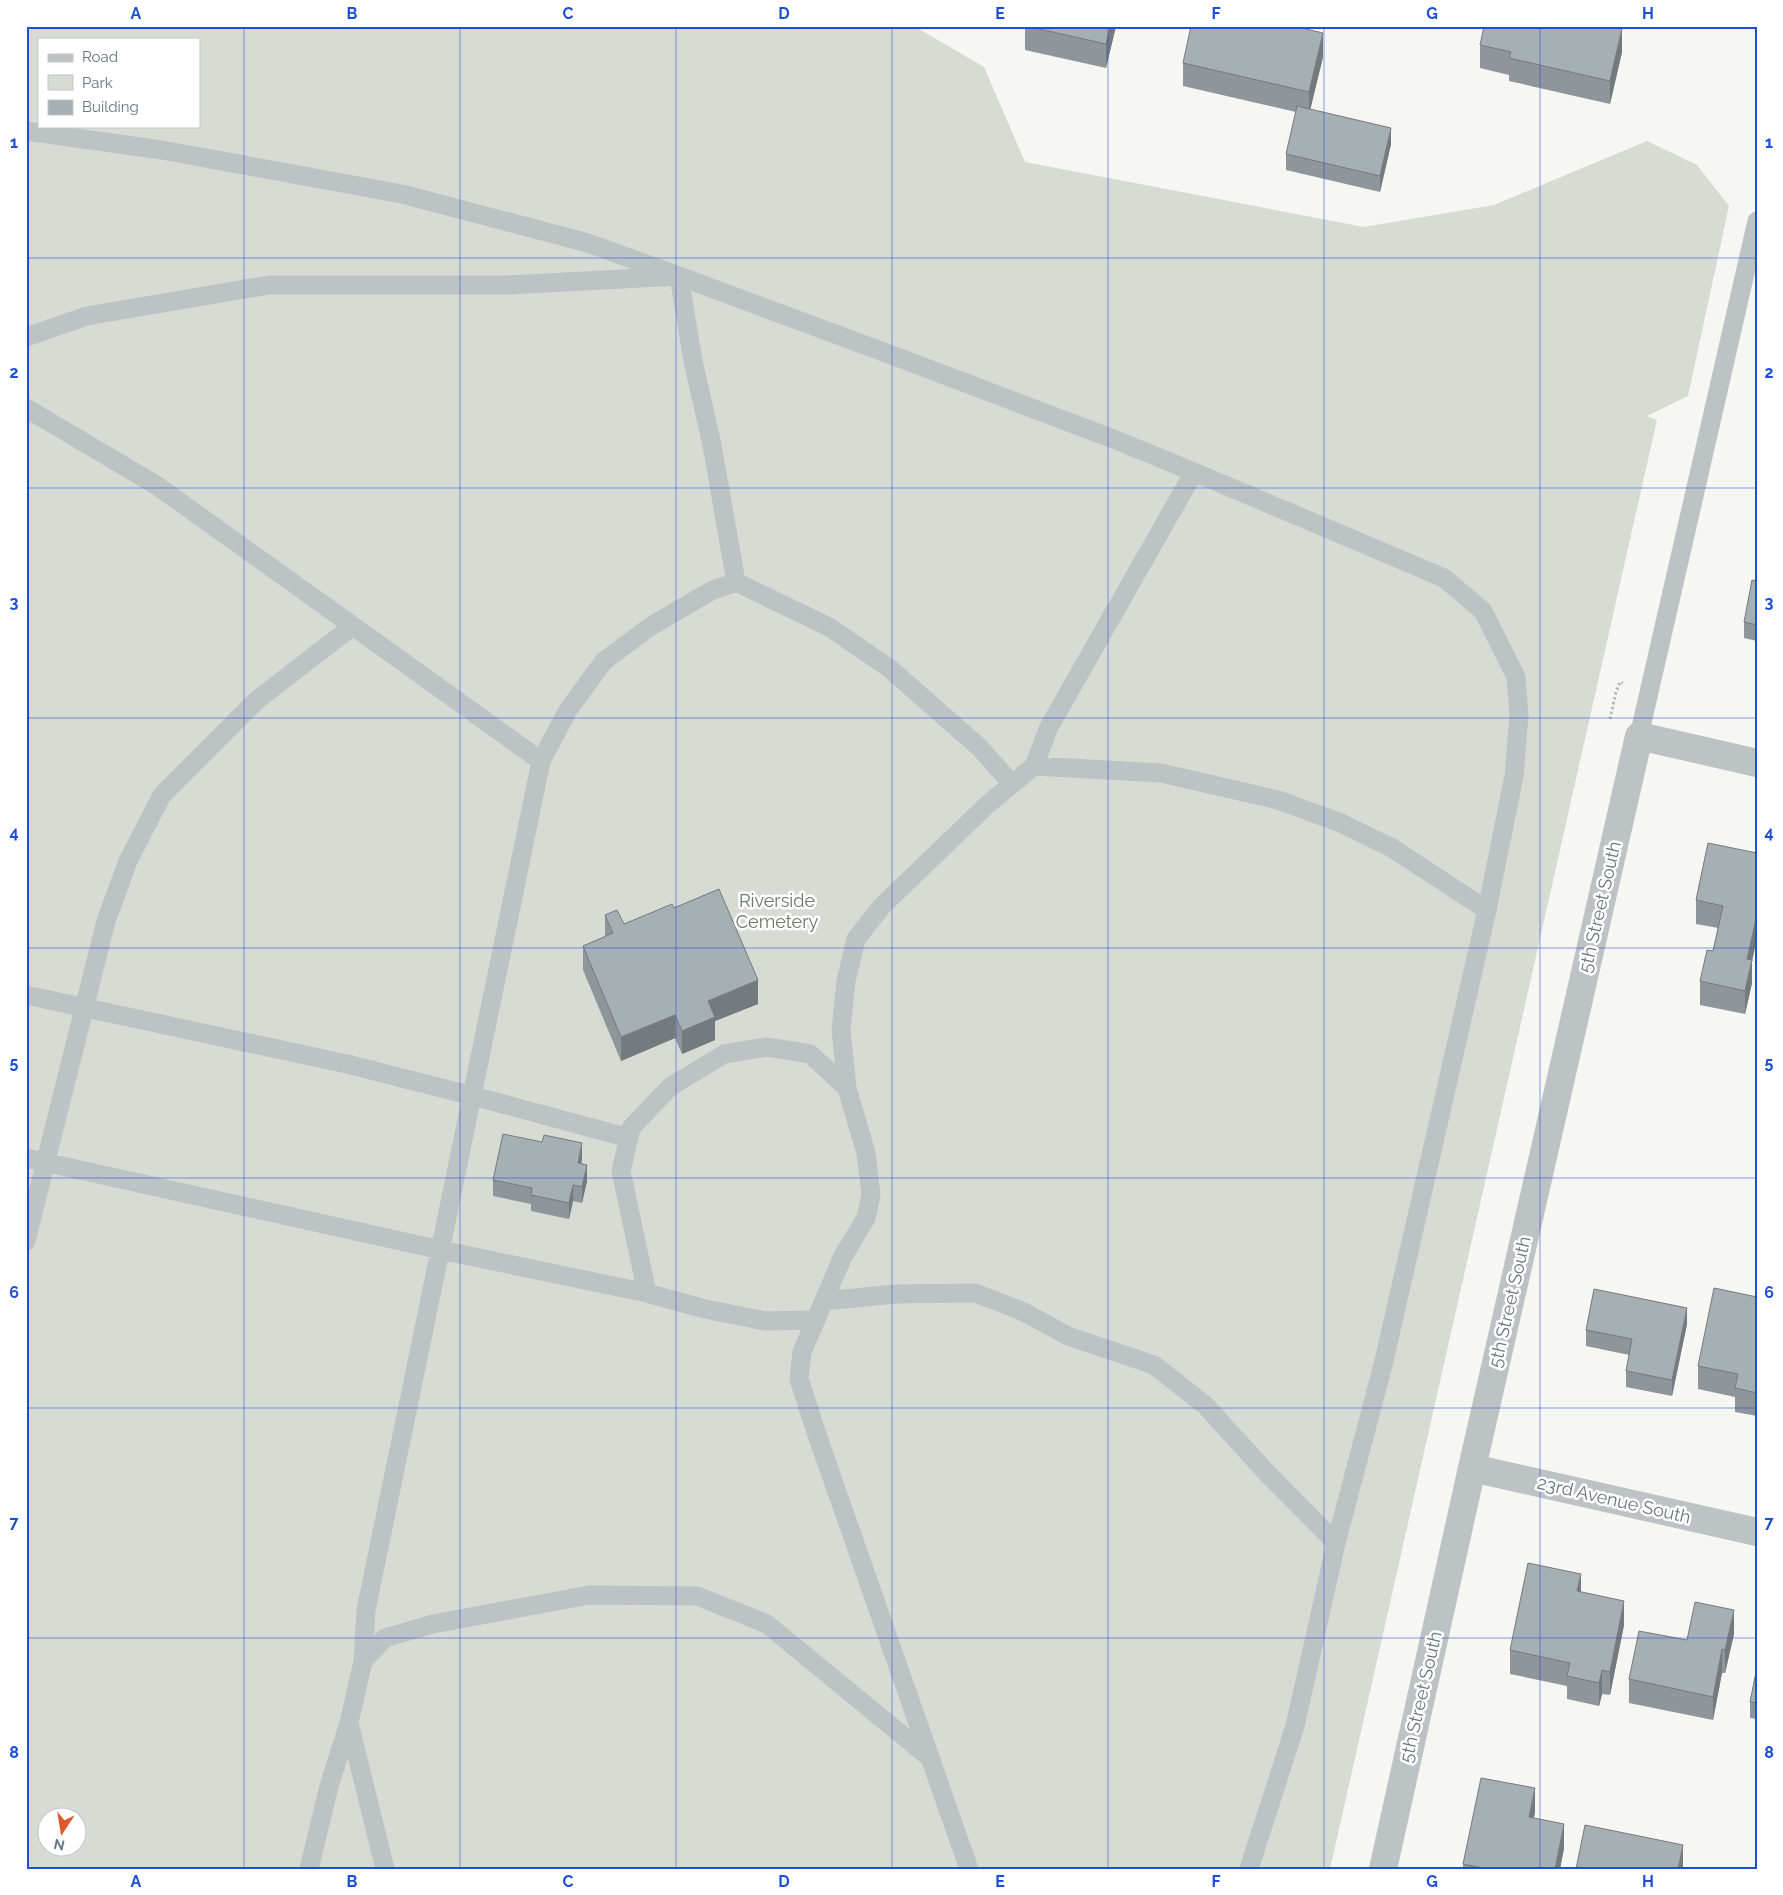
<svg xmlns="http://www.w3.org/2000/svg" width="1783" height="1895" viewBox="0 0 1783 1895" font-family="Raleway,sans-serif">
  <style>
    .green { fill: #d6dbd3; fill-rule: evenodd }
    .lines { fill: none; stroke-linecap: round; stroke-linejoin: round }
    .path { stroke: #b8bbbd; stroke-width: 3; stroke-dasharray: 2.5 2.5; stroke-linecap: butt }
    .service { stroke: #bdc2c5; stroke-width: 19 }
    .minor { stroke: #bdc2c5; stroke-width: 28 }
    .tertiary { stroke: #bdc2c5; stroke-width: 28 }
    .wall { fill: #8f969b }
    .shaded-wall { fill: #747a7e }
    .building { fill: #a6afb4; stroke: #747a7e }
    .grid { fill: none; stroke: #1d4ed8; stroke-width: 1; stroke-opacity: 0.55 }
    .labels { text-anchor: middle; stroke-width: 5; stroke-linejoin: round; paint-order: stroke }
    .park-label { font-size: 18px; fill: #697b65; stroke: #fff }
    .street-label { font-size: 18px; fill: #667683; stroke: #fff }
    .neatline { fill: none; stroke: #1d4ed8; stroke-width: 2 }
    .grid-label { font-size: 16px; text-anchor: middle; font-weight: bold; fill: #1d4ed8 }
  </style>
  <rect width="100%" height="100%" fill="#f6f7f3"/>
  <path class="green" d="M26 26H914L984 67 1025 162 1364 227 1494 205 1647 141 1697 165 1729 206 1688 396 1647 416 1657 420 1330 1869H26ZM39 39H199V126H39ZM48 1818H78V1848H48Z"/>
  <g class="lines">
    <path class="path" d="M1610 719 1616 692 1620 682 1623 683"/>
    <path class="service" d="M26 131 162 150 402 194 588 243 679 276 693 361 712 445 736 582 829 627 889 668 979 747 1012 784
      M26 337 87 316 269 285H507L679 276 897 357 1116 440 1194 472 1444 578 1483 611 1516 677 1519 716 1514 776 1487 910 1383 1365 1336 1543 1295 1726 1249 1869
      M26 408 156 485 353 626
      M1639 736 1757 221
      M1034 766 1049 727 1194 472
      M26 995 347 1064 473 1096 629 1138
      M847 1088 841 1030 846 981 856 939 882 906 987 805 1034 766 1161 773 1278 800 1341 823 1392 848 1487 910
      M26 1158 441 1250 647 1293 705 1309 765 1321 815 1320
      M26 1241 106 921 128 861 162 795 257 700 353 626 541 761
      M647 1293 621 1171 631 1128 670 1087 724 1054 767 1047 810 1054 847 1088 866 1153 871 1195 866 1218 843 1256 802 1352 799 1379 816 1432 969 1869
      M824 1301 895 1294 975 1293 1024 1312 1068 1336 1154 1365 1205 1405 1265 1471 1336 1543
      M363 1661 366 1610 541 761 568 710 604 661 651 626 711 591 736 582
      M309 1869 329 1786 349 1723
      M385 1869 349 1723 363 1661 385 1638 433 1624 589 1595 697 1596 767 1624 930 1758"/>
    <path class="minor" d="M1472 1468 1757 1532"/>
    <path class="tertiary" d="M1383 1869 1472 1468 1639 736 1757 763"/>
  </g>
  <path class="wall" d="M1025 26H1116L1106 68 1025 50Z
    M1480 45 1622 52 1610 104 1509 81V75L1480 68Z
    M1323 57 1310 109 1391 144 1380 192 1286 170V154L1296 112 1183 86V63Z
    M1757 581V641L1744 638V622Z
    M1708 843 1752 962V983L1745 1014 1700 1005V981L1713 951 1718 928 1696 924V900Z
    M674 908 758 1004 715 1021V1040L682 1054 675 1038 621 1061 583 970V946L605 937V915L624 924Z
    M582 1159 581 1164 587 1181 582 1203 573 1201 569 1219 531 1211V1204L493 1196V1180Z
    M1757 1297V1416L1735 1412V1397L1698 1389V1366Z
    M1687 1324 1672 1396 1626 1387V1371L1629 1355 1586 1346V1330Z
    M1581 1592 1624 1625 1610 1695 1602 1694 1599 1706 1567 1699V1686L1510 1674V1650Z
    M1734 1634 1725 1673H1722L1713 1720 1629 1703V1679L1687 1640Z
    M1757 1667V1719L1750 1718V1702Z
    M1535 1812 1534 1818 1564 1848 1560 1869H1463V1864Z"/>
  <path class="shaded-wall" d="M1110 26H1116L1106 68V44Z
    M1622 28V52L1610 104V81Z
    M1323 33V57L1309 115V92Z
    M1391 128V144L1380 192V176Z
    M1757 914V938L1752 962V983L1745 1014V991L1747 959Z
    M758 980V1004L715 1021V1040L682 1054V1031L708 1001Z
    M675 1015V1038L621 1061V1037Z
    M582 1143V1159L578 1179V1163Z
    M587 1165V1181L582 1203V1187Z
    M573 1185V1201L569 1219V1203Z
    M1687 1308V1324L1672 1396V1380Z
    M1581 1574V1597L1577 1591Z
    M1624 1601V1625L1610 1695V1672Z
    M1734 1610V1634L1725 1673V1650Z
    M1722 1649V1673L1713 1720V1697Z
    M1602 1670V1694L1599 1706V1683Z
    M1535 1788V1812L1529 1840V1817Z
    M1564 1824V1848L1560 1869H1555Z
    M1683 1845V1869H1678Z"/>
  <path class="building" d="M1026 26H1110L1106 44Z
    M1191 26H1293L1323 33 1309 92 1183 63Z
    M1484 26H1615L1622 28 1610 81 1509 58 1511 52 1480 45Z
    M1297 106 1391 128 1380 176 1286 154Z
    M1752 580 1757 581V625L1744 622Z
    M1708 843 1757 853V914L1747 959 1752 960 1745 991 1700 981 1707 950 1713 951 1723 906 1696 900Z
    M719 889 758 980 708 1001 715 1017 682 1031 675 1015 621 1037 583 946 613 933 605 915 617 910 624 924 672 904 674 908Z
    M503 1134 542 1142 544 1135 582 1143 578 1163 587 1165 582 1187 573 1185 569 1203 531 1195 532 1188 493 1180Z
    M1714 1288 1757 1297V1393L1735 1388 1738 1374 1698 1366Z
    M1594 1289 1687 1308 1672 1380 1626 1371 1632 1339 1586 1330Z
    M1528 1563 1581 1574 1577 1591 1624 1601 1610 1672 1602 1670 1599 1683 1567 1676 1570 1663 1510 1650Z
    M1695 1602 1734 1610 1725 1650 1722 1649 1713 1697 1629 1679 1639 1631 1687 1640Z
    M1757 1667V1703L1750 1702Z
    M1481 1778 1535 1788 1529 1817 1564 1824 1555 1869H1488L1463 1864Z
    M1585 1825 1683 1845 1678 1869H1576Z"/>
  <path class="grid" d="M244 26V1869M460 26V1869M676 26V1869M892 26V1869M1108 26V1869M1324 26V1869M1540 26V1869M26 258H1757M26 488H1757M26 718H1757M26 948H1757M26 1178H1757M26 1408H1757M26 1638H1757"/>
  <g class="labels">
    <g class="park-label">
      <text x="777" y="907">Riverside<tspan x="777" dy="21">Cemetery</tspan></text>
    </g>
    <g class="street-label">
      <text transform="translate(1600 907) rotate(-77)" y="6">5th Street South</text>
      <text transform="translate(1510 1302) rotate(-77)" y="6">5th Street South</text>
      <text transform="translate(1614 1500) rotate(13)" y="6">23rd Avenue South</text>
      <text transform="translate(1421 1697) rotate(-77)" y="6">5th Street South</text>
    </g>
  </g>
  <rect width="1783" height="1895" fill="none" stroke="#ffffff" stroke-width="55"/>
  <rect x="38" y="38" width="162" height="90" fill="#ffffff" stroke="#c2c8cd"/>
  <rect x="48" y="54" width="25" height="8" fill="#bdc2c5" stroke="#c2c8cd"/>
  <text x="82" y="62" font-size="15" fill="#667683">Road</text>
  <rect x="48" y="75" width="25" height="15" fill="#d6dbd3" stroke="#c2c8cd"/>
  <text x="82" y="88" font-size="15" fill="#667683">Park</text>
  <rect x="48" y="100" width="25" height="15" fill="#a6afb4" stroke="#c2c8cd"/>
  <text x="82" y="112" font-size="15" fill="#667683">Building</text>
  <g transform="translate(62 1832) rotate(192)"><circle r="24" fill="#ffffff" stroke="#c2c8cd"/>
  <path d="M0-4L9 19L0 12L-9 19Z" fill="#dd592d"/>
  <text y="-8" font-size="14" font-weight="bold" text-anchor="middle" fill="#667683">N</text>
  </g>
  <rect x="28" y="28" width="1728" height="1840" class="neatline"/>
  <g class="grid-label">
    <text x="136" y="19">A</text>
    <text x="352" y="19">B</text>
    <text x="568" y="19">C</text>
    <text x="784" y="19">D</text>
    <text x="1000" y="19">E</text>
    <text x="1216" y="19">F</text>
    <text x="1432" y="19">G</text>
    <text x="1648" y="19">H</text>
    <text x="14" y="148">1</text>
    <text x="1769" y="148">1</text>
    <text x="14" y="378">2</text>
    <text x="1769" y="378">2</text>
    <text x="14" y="608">3</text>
    <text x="1769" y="608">3</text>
    <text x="14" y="838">4</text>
    <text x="1769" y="838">4</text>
    <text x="14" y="1068">5</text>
    <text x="1769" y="1068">5</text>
    <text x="14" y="1298">6</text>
    <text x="1769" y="1298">6</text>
    <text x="14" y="1528">7</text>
    <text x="1769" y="1528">7</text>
    <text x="14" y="1758">8</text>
    <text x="1769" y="1758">8</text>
    <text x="136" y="1887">A</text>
    <text x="352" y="1887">B</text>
    <text x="568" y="1887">C</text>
    <text x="784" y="1887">D</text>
    <text x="1000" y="1887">E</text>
    <text x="1216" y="1887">F</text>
    <text x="1432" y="1887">G</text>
    <text x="1648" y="1887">H</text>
  </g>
</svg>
